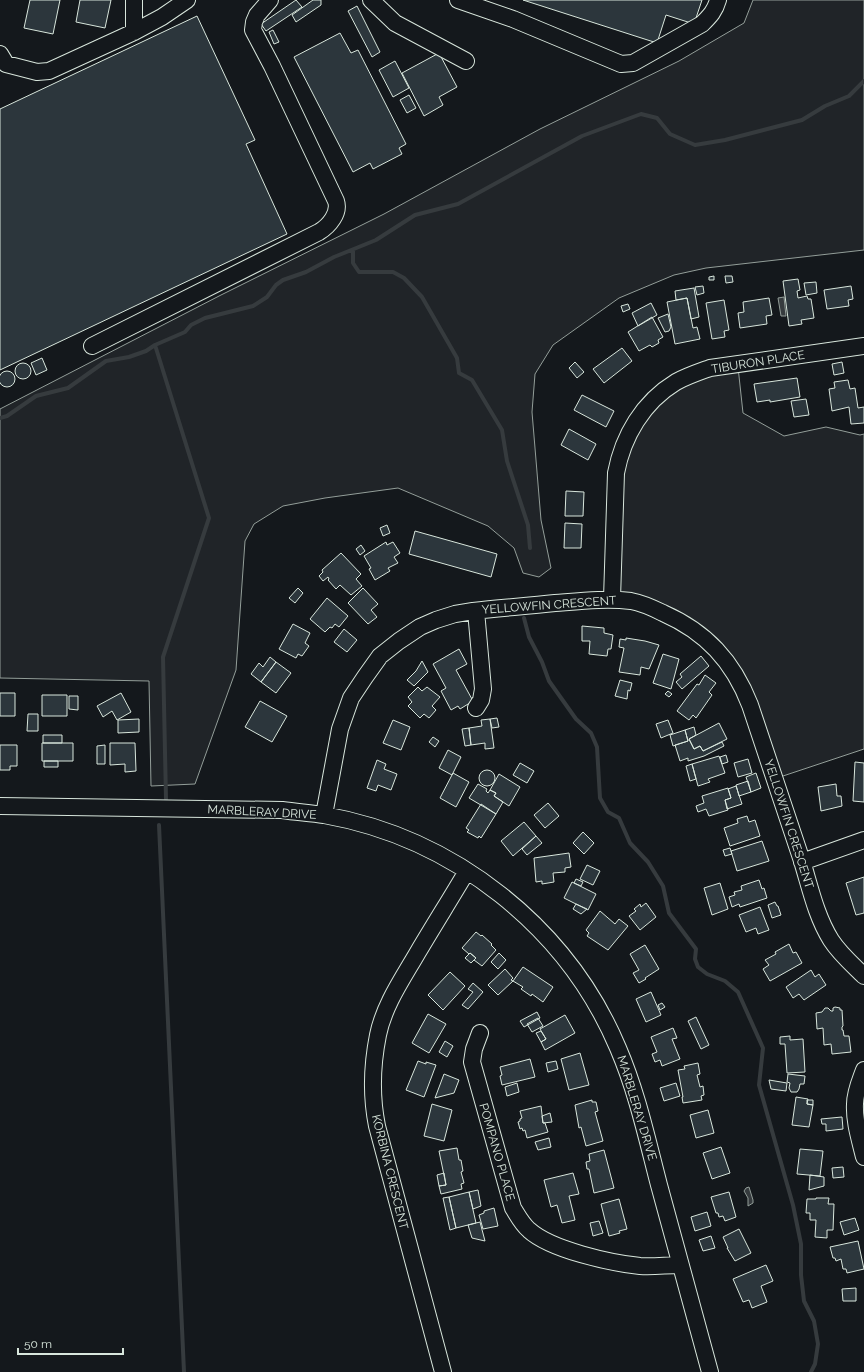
<svg xmlns="http://www.w3.org/2000/svg" width="864" height="1372" viewBox="0 0 864 1372" font-family="Raleway,sans-serif">
  <style>
    .green { fill: #202428; stroke: #939e99 }
    .water { fill: #363b3e; stroke: #939e99 }
    .lines { fill: none; stroke-linecap: round; stroke-linejoin: round }
    .stream { stroke: #363b3e; stroke-width: 4 }
    .building { fill: #2c363c; stroke: #d8e6dc }
    .minor-casing { stroke: #d8e6dc; stroke-width: 18 }
    .minor { stroke: #14181c; stroke-width: 16 }
    .labels { text-anchor: middle; stroke-width: 3; stroke-linejoin: round; paint-order: stroke }
    .street-label { font-size: 12px; fill: #d8e6dc; stroke: #14181c }
  </style>
  <rect width="100%" height="100%" fill="#14181c"/>
  <path class="green" d="M753 0H864V250L706 268 674 275 619 298 553 345 535 374 532 412 541 520 551 568 539 577 523 573 514 548 488 526 398 488 325 498 283 506 254 524 245 541 236 670 195 784 151 786 149 681 0 678V409L221 295 384 214 540 129 679 61 744 23Z
    M738 367 743 413 784 436 826 427 860 435 864 434V749L777 778 720 650 614 598 618 472 627 439 677 383Z"/>
  <path class="water" d="M784 297 786 316H781L778 298Z
    M749 1187 753 1200V1203L748 1206V1198L744 1191 746 1188Z"/>
  <g class="lines">
    <path class="stream" d="M353 250V263L359 272H393L404 278 422 297 457 358 459 373 472 380 502 430 507 461 528 525 530 548
      M155 345 209 518 163 657 166 799
      M0 418 7 416 36 396 68 388 106 361 129 357 146 351 155 345 185 332 191 325 205 318 253 306 267 297 276 285 283 280 306 272 334 257 376 240 415 215 458 204 582 136 641 114 657 118 670 134 695 145 725 140 802 120 825 106 849 96 864 81
      M524 618 529 637 542 662 549 681 576 719 591 733 597 747 600 798 608 812 619 818 630 843 648 862 663 886 669 913 696 949 695 959 698 967 707 974 725 981 738 992 763 1048 759 1085 793 1205 801 1244V1275L804 1301 814 1321 818 1344 815 1364 811 1372
      M159 825 184 1372"/>
  </g>
  <path class="building" d="M30 0H60L53 34 24 28Z
    M80 0H111L105 28 76 22Z
    M296 0 302 7 266 31 261 24Z
    M313 0H321V5L296 22 292 15Z
    M523 0H702L694 24 666 15 657 43Z
    M357 6 380 52 372 57 348 11Z
    M197 16 255 140 246 144 287 234 0 370V109Z
    M273 30 279 42 274 44 269 32Z
    M340 33 351 53 358 50 406 144 399 148 402 154 373 169 370 163 353 172 294 57Z
    M439 53 457 87 439 97 443 105 424 116 402 73Z
    M395 61 409 88 393 97 379 70Z
    M409 95 416 108 407 113 400 100Z
    M714 276V280H709V277Z
    M725 276H732L733 282 726 283Z
    M798 279 800 290 797 291 798 298 807 296 808 299H811L814 318 801 320 802 324 789 326 783 281Z
    M816 282 817 293 806 295 804 283Z
    M703 286 704 293 697 295 695 287Z
    M851 286 853 299 848 300 849 306 827 309 824 290Z
    M694 288 699 317 691 319 687 298 676 300 675 291Z
    M687 298 693 328 697 327 700 339 675 344 667 302Z
    M769 298 772 315 766 316 767 324 740 328 738 313 744 312 743 302Z
    M724 300 729 330 724 331 725 337 712 339 706 303Z
    M651 303 657 315 638 326 632 313Z
    M628 304 630 309 623 312 621 306Z
    M668 314 671 327 669 331 665 332 658 318Z
    M652 317 663 337 658 340 659 343 652 347 650 345 639 351 628 332Z
    M622 348 632 361 604 383 593 369Z
    M42 358 47 370 36 375 31 363Z
    M575 362 584 372 577 378 569 368Z
    M842 362 844 373 834 375 832 364Z
    M15 371a8 8 0 1 1 16 0a8 8 0 1 1-16 0Z
    M-1 379a8 8 0 1 1 16 0a8 8 0 1 1-16 0Z
    M797 378 800 397 770 402V400L757 402 754 384Z
    M848 380 850 389 855 388 858 408 864 407V423L851 424 849 407 832 411 829 389 835 388 834 382Z
    M582 395 614 411 606 427 574 410Z
    M806 399 809 415 794 417 791 401Z
    M569 429 596 444 588 460 561 445Z
    M566 491 584 492 583 516H565Z
    M565 523 582 524 581 548H564Z
    M387 525 390 533 383 536 380 528Z
    M415 531 497 554 491 577 409 554Z
    M386 542 387 545 393 542 400 553 394 557 398 563 388 568 390 571 375 580 369 569 371 568 364 556Z
    M361 545 365 551 360 555 356 549Z
    M341 553 361 574 356 579 362 586 351 595 340 585 336 589 328 580 329 579 328 577 323 581 319 576 323 572 322 570Z
    M298 588 303 593 295 603 289 598Z
    M363 588 378 604 371 610 377 617 368 624 348 603Z
    M327 598 348 616 339 627 335 624 332 628 330 627 325 632 310 619Z
    M293 624 310 633 305 643 309 646 302 656 298 654 296 658 279 649Z
    M582 626 604 628V633L613 635 611 649H608L607 656 589 654 590 641H582Z
    M344 629 357 640 347 652 334 642Z
    M626 638 645 641 659 645 649 669 641 667 640 675 619 672 624 648 619 647 620 639 626 640Z
    M459 649 467 664 456 670 473 701 460 709 458 706 451 710 441 691 446 688 433 664Z
    M663 654 679 659 671 689 653 683Z
    M701 656 709 666 682 689 676 682 682 677 680 674Z
    M270 657 276 662 261 682 251 674 259 663 263 667Z
    M422 661 428 672 414 686 407 680 416 671Z
    M276 662 291 673 276 693 261 682Z
    M705 675 716 683 709 692 712 695 696 718 693 715 689 720 677 711 697 684 699 685Z
    M620 680 632 683 630 691 628 690 627 699 615 696Z
    M418 687 422 691 427 687 440 697 432 706 436 710 429 718 424 714 420 718 408 706 412 702 408 697Z
    M668 691 672 694 669 697 665 694Z
    M0 693H15V716H0Z
    M121 693 131 712 117 720 112 711 103 717 97 706Z
    M42 695H67V716H42Z
    M69 696H78V710L69 709Z
    M260 701 287 716 272 742 245 727Z
    M28 714H38V731H27Z
    M497 718 499 727 492 728 490 719Z
    M139 719V732L118 733V720Z
    M490 719 494 748 485 749V743L471 745 469 728 482 726 481 720Z
    M393 720 410 727 401 750 383 743Z
    M668 720 673 733 661 738 656 724Z
    M719 723 727 739 703 751 700 746 694 749 689 739Z
    M694 727 696 735 689 739 694 749 700 746 703 751 722 742 724 746 704 756 688 761V758L680 761 675 745 688 741 685 730Z
    M469 728 471 745 465 746 462 729Z
    M685 730 688 741 673 746 670 735Z
    M43 735H62V743H43Z
    M433 737 439 741 435 747 429 742Z
    M42 743H73V761H42Z
    M110 743H135L136 771 125 772V764L110 765Z
    M0 745H17V766H10V770H0Z
    M105 745V764H97V746Z
    M448 750 461 757 452 775 439 768Z
    M726 755 728 762 722 764 720 757Z
    M719 756 725 773 708 779 710 782 698 786 692 764Z
    M748 759 752 773 738 777 734 763Z
    M377 760 386 764 384 769 397 774 391 790 378 785 376 791 367 788Z
    M44 761H58V767H44Z
    M855 762 864 763V802L853 801Z
    M520 763 534 771 527 783 513 775Z
    M692 764 696 779 690 781 686 766Z
    M479 778a8 8 0 1 1 16 0a8 8 0 1 1-16 0Z
    M453 773 469 782 456 807 440 798Z
    M756 773 761 788 751 792 746 777Z
    M499 774 520 787 509 806 494 796 496 793 490 790Z
    M748 781 751 792 739 796 736 785Z
    M478 784 487 789 486 791 488 793 490 790 496 793 494 796 503 802 496 814 469 798Z
    M836 784 837 796H841L842 806 821 811 818 787Z
    M736 786 742 804 727 809 725 800 731 798 728 789Z
    M728 788 731 798 725 800 728 810 709 816 706 809 698 812 696 806 704 803 702 796Z
    M548 803 559 816 545 828 534 815Z
    M481 804 496 814 481 838 479 836 478 838 467 832 469 830 466 828Z
    M747 816 749 822 755 820 760 836 730 846 724 828 738 823 737 819Z
    M524 822 536 836 513 856 501 841Z
    M583 832 594 843 584 854 573 843Z
    M536 836 542 843 527 855 522 849Z
    M762 841 769 861 737 871 731 851Z
    M730 848 732 854 725 856 723 850Z
    M569 853 571 867 565 868V872L553 873 554 882 542 884V881L536 882 534 858Z
    M587 865 600 871 593 885 580 879Z
    M864 877V913L856 915 846 883Z
    M576 879 583 882 581 886 574 883Z
    M759 880 762 889 764 888 767 898 740 907 739 904 732 907 729 897 735 895 734 892 742 890 741 886Z
    M572 882 596 894 588 910 564 898Z
    M720 883 728 909 712 915 704 888Z
    M775 902 777 906H778L781 915 772 918 768 905Z
    M646 903 656 917 640 930 629 916 636 911 634 909 640 904 641 907Z
    M576 904 587 909 581 914 573 909Z
    M760 907 769 930 758 934 756 928 746 932 739 915Z
    M600 911 615 924 619 919 628 926 608 950 587 936 589 933 586 930Z
    M476 932 481 936 482 935 492 944 491 945 496 950 482 966 474 960 476 958 470 953 469 954 462 948Z
    M789 944 793 953 796 952 802 963 770 981 763 969 769 965 765 960 776 954 775 952Z
    M645 945 659 969 645 978 646 979 639 983 633 973 639 970 630 954Z
    M470 953 476 958 471 963 465 958Z
    M499 953 506 960 498 969 491 962Z
    M523 967 553 987 543 1002 532 994 531 996 521 989 523 987 513 981Z
    M505 969 513 978 511 980 513 981 498 995 488 985Z
    M811 970 815 977 819 974 826 985 804 1000 799 994 793 998 786 987Z
    M450 972 465 986 443 1010 428 995Z
    M473 983 483 992 468 1009 462 1005 473 992 468 989Z
    M651 992 661 1015 646 1022 636 999Z
    M662 1003 665 1007 660 1010 658 1005Z
    M835 1007 840 1008V1010H842L843 1026 842 1027V1030H843L844 1036H849L851 1052 832 1054 831 1044 824 1045 823 1028 817 1029 816 1013 822 1012 825 1008H828L831 1011H833V1008Z
    M537 1012 540 1018 524 1027 520 1021Z
    M428 1014 446 1024 429 1053 412 1043Z
    M565 1015 575 1033 545 1050 541 1042 546 1039 540 1029Z
    M696 1017 709 1045 701 1049 688 1021Z
    M538 1018 543 1026 532 1032 527 1024Z
    M673 1028 677 1038 672 1039 680 1059 662 1066 660 1060 655 1062 652 1054 657 1052 651 1037Z
    M541 1031 546 1039 541 1042 536 1033Z
    M790 1036V1040L803 1039 805 1072 787 1073 785 1044H780V1037Z
    M445 1041 453 1046 447 1057 439 1052Z
    M580 1053 589 1085 569 1090 561 1059Z
    M530 1059 535 1077 502 1085 500 1076 502 1075 500 1067Z
    M418 1061 426 1064V1062L436 1065 424 1097 406 1090Z
    M556 1061 558 1069 548 1072 546 1063Z
    M698 1063 700 1074 697 1075 700 1087 703 1086 704 1095 701 1096 702 1100 683 1103 682 1097H683L678 1070 685 1069 684 1066Z
    M444 1074 459 1080 454 1093 435 1098Z
    M788 1074 805 1076 804 1084H800L799 1089 797 1092H791L789 1088 790 1083 787 1082Z
    M769 1080 787 1083 786 1091 771 1089Z
    M517 1083 519 1092 507 1096 505 1087Z
    M676 1083 680 1096 664 1101 660 1088Z
    M796 1097 808 1099 807 1104 813 1105 809 1127 792 1125Z
    M592 1100V1102H596L598 1111 595 1112 603 1141 586 1146 581 1127 579 1128 575 1105Z
    M807 1100H813V1105L807 1104Z
    M432 1104 452 1110 444 1141 424 1136Z
    M541 1106 543 1123H545L548 1132 527 1138 525 1130 523 1131 522 1128 520 1129 518 1122 520 1121V1119L522 1118 520 1111Z
    M708 1110 714 1133 696 1138 690 1115Z
    M550 1113 552 1122 543 1123 542 1116Z
    M842 1117 843 1129 826 1131V1124H822L821 1119Z
    M549 1138 551 1147 538 1150 535 1142Z
    M721 1147 730 1173 712 1179 703 1153Z
    M457 1148 459 1160H461L463 1171 461 1172 464 1183 461 1184 462 1189 441 1194 439 1186 446 1185 439 1151Z
    M800 1149 823 1151 820 1176 797 1174Z
    M604 1150 614 1188 594 1193 589 1169H587L586 1162 590 1161 589 1154Z
    M843 1167 844 1177 833 1178 832 1168Z
    M444 1173 446 1185 439 1186 437 1175Z
    M573 1173 579 1194 569 1196 575 1220 562 1223 557 1205 551 1207 544 1180Z
    M810 1175 824 1177V1186L809 1190Z
    M478 1190 481 1206 473 1209 469 1192Z
    M469 1192 476 1223 456 1228 449 1197Z
    M729 1192 736 1217 725 1221 723 1216 719 1217 718 1213H716L711 1197Z
    M449 1197 456 1228 450 1230 443 1198Z
    M816 1198H829L828 1204H834L833 1230H827V1238L815 1237 816 1220H810V1213H806L807 1199H816Z
    M619 1199 627 1229 619 1231 620 1233 609 1236 601 1204Z
    M494 1208 498 1226 483 1229 479 1215 484 1213V1211Z
    M707 1212 711 1226 695 1231 691 1217Z
    M855 1218 859 1230 844 1235 840 1222Z
    M599 1221 603 1233 593 1236 590 1223Z
    M480 1222 485 1241 472 1238 468 1225Z
    M739 1229 751 1253 735 1261 727 1248H728L723 1237Z
    M711 1236 715 1248 703 1251 699 1240Z
    M858 1241 864 1269 847 1273 846 1269H843L841 1259 836 1261 835 1258H833L830 1247Z
    M766 1265 773 1281 761 1286 767 1302 752 1308 749 1300 743 1302 733 1279Z
    M856 1288V1301H843L842 1289Z"/>
  <g class="lines">
    <g class="minor-casing">
      <path id="minor" d="M134 0V32
        M371 0 395 23 466 61
        M458 0 513 19 621 64 633 63 702 24C710 16 715 11 718 0
        M0 54 6 64 37 72 49 71 134 32 162 17 187 0
        M92 346 319 232C329 226 340 213 336 201L272 66 253 30 254 22 257 15 270 0
        M612 599 616 473C623 436 643 402 676 382 687 376 699 372 710 368L864 346
        M476 708 481 700 483 689 476 611
        M0 806 282 810C296 812 310 813 324 815 454 838 567 927 618 1048 637 1092 647 1139 659 1185 676 1248 693 1310 710 1372
        M324 815 340 729 351 698 365 677 380 656 399 641 420 627 436 620 455 614 473 611C500 608 528 606 555 603 580 601 606 598 631 601 642 603 653 608 663 613 706 632 733 661 750 705 767 757 785 809 802 861 810 887 816 916 831 940 840 954 853 965 864 976
        M802 862 864 840
        M480 1033 474 1049 472 1062 513 1208C518 1216 522 1224 529 1230 551 1250 611 1263 640 1266 653 1267 667 1265 680 1265
        M864 1070C860 1081 855 1092 855 1104 854 1122 860 1140 864 1157
        M443 1372 377 1126C371 1096 372 1065 378 1035 384 1005 403 978 418 952 434 925 451 898 467 871"/>
    </g>
    <use href="#minor" class="minor"/>
  </g>
  <g class="labels">
    <g class="street-label">
      <text transform="translate(758 362) rotate(-9)" y="4">TIBURON PLACE</text>
      <text transform="translate(549 605) rotate(-4)" y="4">YELLOWFIN CRESCENT</text>
      <text transform="translate(262 812) rotate(3)" y="4">MARBLERAY DRIVE</text>
      <text transform="translate(789 824) rotate(72)" y="4">YELLOWFIN CRESCENT</text>
      <text transform="translate(637 1108) rotate(73)" y="4">MARBLERAY DRIVE</text>
      <text transform="translate(497 1152) rotate(74)" y="4">POMPANO PLACE</text>
      <text transform="translate(390 1172) rotate(76)" y="4">KORBINA CRESCENT</text>
    </g>
  </g>
  <path d="M18 1348v6h105v-6" fill="none" stroke="#d8e6dc" stroke-width="2"/>
  <text x="24" y="1348" font-size="12" fill="#d8e6dc" stroke="#14181c" stroke-width="3" paint-order="stroke">50 m</text>
</svg>
